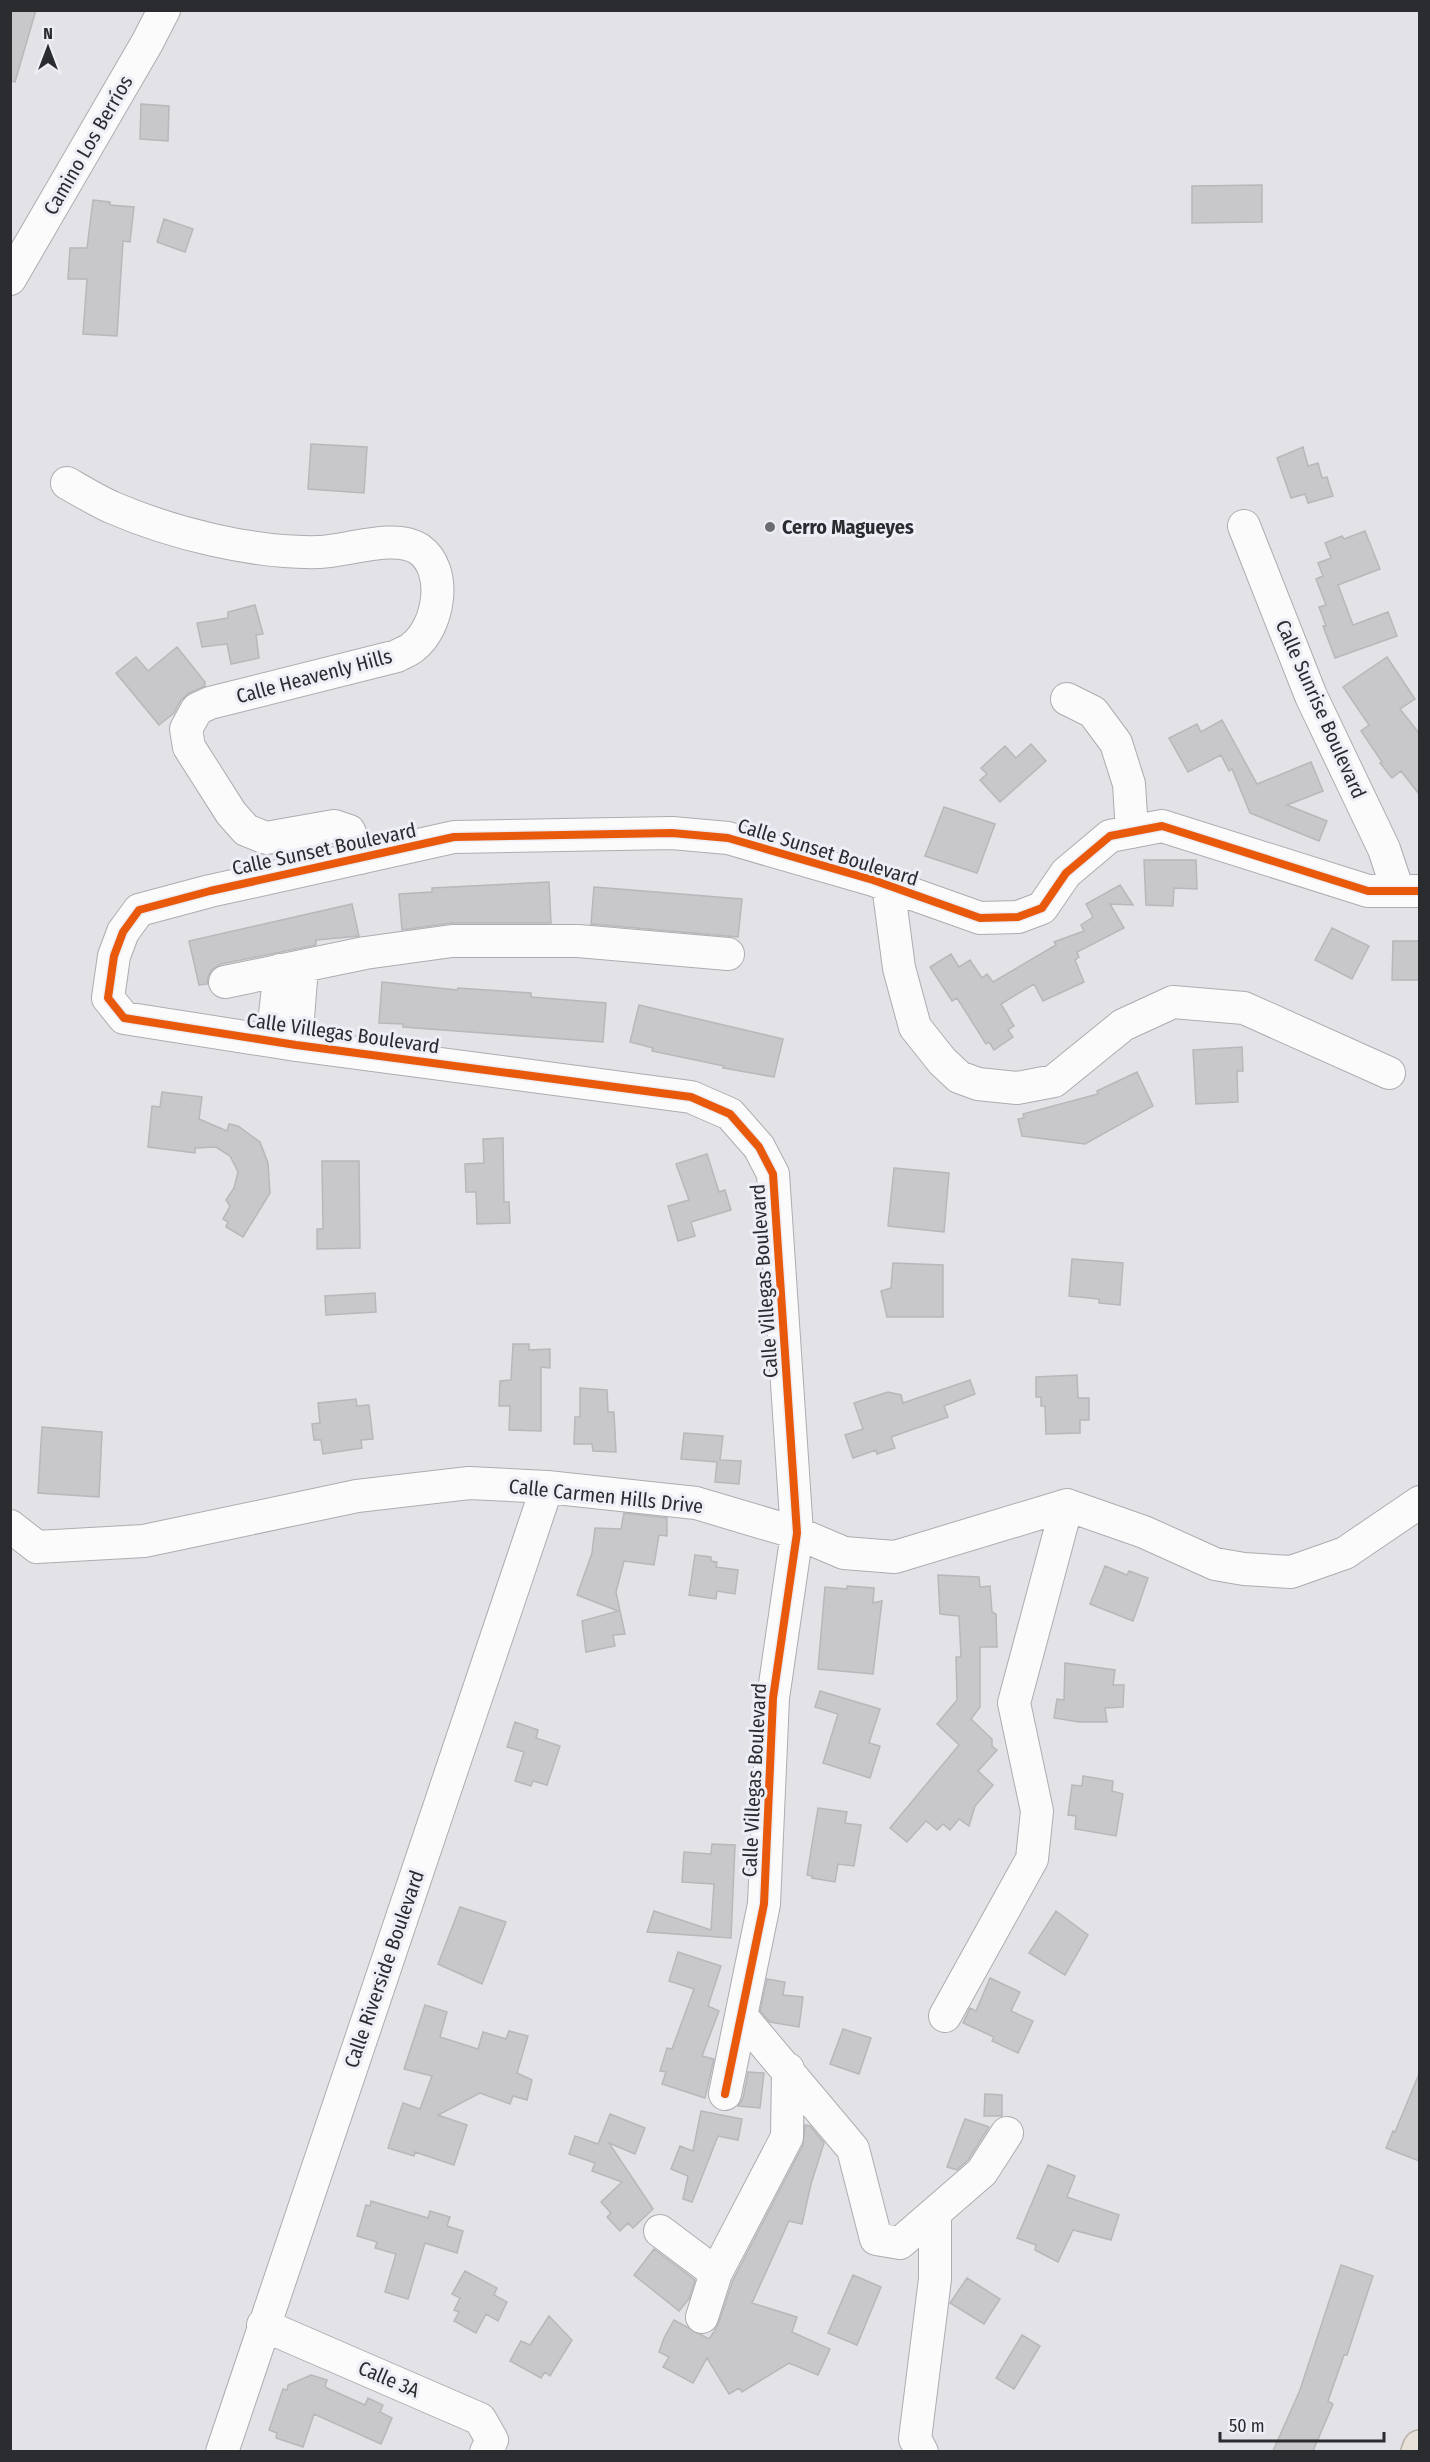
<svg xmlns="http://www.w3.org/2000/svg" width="1430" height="2462" viewBox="0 0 1430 2462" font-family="'Fira Sans Condensed',sans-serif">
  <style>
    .building { fill: #c8c7ca; stroke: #b8b7ba; stroke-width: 1.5 }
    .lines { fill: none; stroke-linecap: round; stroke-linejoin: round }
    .minor-casing { stroke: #adadb1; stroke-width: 34 }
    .highway-casing { stroke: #b6aea7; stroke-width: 36 }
    .minor { stroke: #fbfbfb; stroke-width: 32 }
    .highway { stroke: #e8e1d9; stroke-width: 33 }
    .cycleway-casing { stroke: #edeef6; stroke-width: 11 }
    .cycleway { stroke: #e8590c; stroke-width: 8 }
    .poi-dot { fill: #6b6c6f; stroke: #edeef6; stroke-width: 2 }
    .labels { text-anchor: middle; stroke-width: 6; stroke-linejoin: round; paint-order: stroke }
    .street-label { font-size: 20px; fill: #2b2c2f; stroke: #edeef6 }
    .poi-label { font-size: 20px; font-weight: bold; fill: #2b2c2f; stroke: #edeef6; text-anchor: start }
  </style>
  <rect width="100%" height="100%" fill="#e2e2e7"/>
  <path class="building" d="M10 10H36L15 82 10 81Z
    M141 104 169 106 168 141 140 139Z
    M1262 185V222L1192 223V186Z
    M93 200 110 202V205L134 207 130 242 123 241 117 336 83 334 87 279H68L70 248H87Z
    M164 219 193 229 185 252 157 242Z
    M311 444 367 447 364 493 308 489Z
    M1303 447 1308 466 1318 463 1322 478 1327 477 1333 496 1308 503 1305 494 1291 498 1277 458Z
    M1365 531 1380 569 1338 585 1353 625 1388 612 1397 636 1335 658 1323 626H1326L1319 607 1326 605 1316 579 1323 576 1318 563 1331 558 1325 543 1342 536 1344 539Z
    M255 605 263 634 256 635 259 658 231 664 227 644 202 647 197 623 228 618V612Z
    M177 647 205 682V686L189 693 181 700 174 713 159 725 116 673 136 657 148 671Z
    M1387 657 1415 699 1400 709 1419 733V794L1401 771 1392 778 1380 763 1382 762 1361 731 1369 725 1343 687Z
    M1222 720 1257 784 1311 762 1323 791 1287 805 1327 821 1319 841 1250 813 1232 769 1229 771 1221 755 1188 772 1169 738 1197 724 1201 732Z
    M1031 744 1046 761 1000 802 980 780 987 774 981 768 1005 746 1016 758Z
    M944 807 995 824 977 873 925 856Z
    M1144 860H1196L1197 889 1174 888 1173 906 1146 905Z
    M549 882 551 923H452L402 930 399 894 432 892V888Z
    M1120 885 1133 905 1110 904 1124 928 1077 952 1079 957 1075 960 1084 982 1043 1001 1034 984 1001 1004 1014 1026 1008 1030 1013 1037 994 1050 989 1042 986 1044 957 998 952 1001 930 967 951 954 959 967 970 960 982 978 987 974 993 982 1056 945 1054 942 1084 931 1081 925 1093 917 1086 904Z
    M594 887 742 899 738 937 591 924Z
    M352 904 359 936 316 940V945L221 964 213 969 208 976 207 984 199 985 189 941Z
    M1332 928 1369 946 1352 979 1315 960Z
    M1393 941H1419V980H1392Z
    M382 982 457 990 458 988 531 993V997L606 1003 603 1042 403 1027V1024L379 1023Z
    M639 1005 783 1039 774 1077 723 1068 724 1066 652 1051 653 1048 630 1042Z
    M1242 1047 1243 1071H1237L1238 1102 1196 1104 1193 1050Z
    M1137 1072 1153 1106 1085 1144 1022 1136 1018 1119 1024 1118 1023 1114 1098 1094 1097 1091Z
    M162 1092 202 1097 199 1119 227 1131 229 1124 238 1126 260 1142 268 1163 270 1193 243 1237 226 1227 228 1222 223 1219 230 1206 226 1200 234 1188 238 1172 230 1156 216 1147 195 1148V1153L148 1147 152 1106 160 1107Z
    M503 1138 504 1202H509L510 1223 477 1224 476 1192H466L465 1164 484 1163 483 1139Z
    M707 1154 719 1192 725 1190 731 1210 691 1222 695 1236 678 1241 668 1206 689 1200 676 1164Z
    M322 1161H359L360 1248 317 1249V1229H323Z
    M894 1168 949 1173 944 1232 888 1226Z
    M1072 1259 1123 1263 1120 1305 1099 1303V1299L1069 1296Z
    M893 1263 943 1265V1317H887L881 1291 891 1288Z
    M375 1293 376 1312 326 1315 325 1296Z
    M513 1344H529V1350L550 1349V1368L541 1367V1431L509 1430 510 1406H499L500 1381 511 1380Z
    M1077 1375 1078 1398H1089V1420H1080V1433L1046 1434 1045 1406H1041V1397H1036V1377Z
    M970 1380 975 1394 944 1406 948 1417 891 1437 895 1448 877 1454 876 1450 853 1458 845 1435 863 1429 854 1403 888 1392 901 1395 903 1403Z
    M580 1388 607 1390 608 1412H614L616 1452 593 1451 592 1444H574L575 1417H580Z
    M356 1399 357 1406 369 1405 373 1439 361 1440 362 1448 323 1454 321 1440H314L312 1424 320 1423 318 1403Z
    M42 1427 102 1432 99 1497 38 1493Z
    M684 1433 723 1436 720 1460 741 1461 739 1484 715 1482 717 1462 681 1459Z
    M624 1513 667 1518V1536L659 1535 654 1565 624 1561 616 1592 625 1634 613 1635 615 1646 586 1652 582 1621 618 1611 577 1595 592 1553 595 1528 621 1529Z
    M695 1555 711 1557V1561L717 1562 716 1567 738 1570 735 1594 717 1591 716 1599 689 1595Z
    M1105 1566 1127 1575 1129 1571 1148 1578 1133 1621 1090 1604Z
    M938 1575 979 1577 980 1587 990 1586 992 1612 996 1614 997 1647H980V1707L971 1719 992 1739V1746L997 1750 978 1771 993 1785 975 1806 969 1826 959 1819 950 1830 943 1824 937 1830 926 1821 907 1842 890 1828 959 1745 937 1724 957 1700 956 1657H961L959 1616 940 1614Z
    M847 1586 874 1588 873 1603 882 1601 873 1674 818 1669 825 1587 847 1589Z
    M1065 1663 1115 1670 1113 1685H1124L1123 1707 1105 1708 1107 1722H1079L1054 1718 1057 1699 1064 1700Z
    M820 1691 880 1709 869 1743 880 1746 870 1778 823 1763 838 1714 815 1707Z
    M515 1722 538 1730 536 1738 560 1746 547 1785 533 1781 531 1786 515 1781 524 1752 507 1747Z
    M1083 1776 1113 1781 1112 1791 1123 1794 1116 1836 1075 1829 1076 1816 1068 1815 1072 1785 1082 1786Z
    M818 1808 847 1812 845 1823 861 1825 854 1866 838 1864 835 1882 812 1878V1876L807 1875Z
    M712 1844 735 1845 731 1938 647 1932 654 1911 711 1930 714 1884 682 1882 684 1852 711 1854Z
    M460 1907 506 1922 482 1984 438 1964Z
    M1056 1911 1088 1935 1065 1975 1029 1953Z
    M678 1952 721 1966 708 2006 719 2011 702 2056 714 2059 705 2098 662 2084 666 2072 660 2071 667 2048 672 2049 694 1989 669 1981Z
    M990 1978 1020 1992 1011 2011 1033 2021 1018 2053 992 2041 994 2037 963 2023 970 2008 976 2011Z
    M767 1979 785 1982 783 1995 803 1997 799 2027 770 2022 760 2011Z
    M425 2005 447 2012 440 2037 478 2049 483 2032 506 2039 509 2031 528 2036 517 2073 532 2080 527 2100 513 2096 510 2104 480 2093 438 2115 467 2125 454 2165 415 2152 414 2156 388 2148 403 2103 420 2109 432 2076 404 2069Z
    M843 2029 871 2038 859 2074 830 2064Z
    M748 2072 764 2073 760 2108 738 2106 743 2098Z
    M1419 2074V2161L1386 2148 1393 2131 1395 2132Z
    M985 2094 1002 2095V2116H984Z
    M701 2111 742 2119 738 2140 718 2136 692 2202 683 2199 688 2176 671 2169 680 2146 693 2151Z
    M610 2114 645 2128 635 2154 609 2143 653 2209 633 2228 628 2223 620 2231 607 2217 611 2213 601 2202 622 2182 592 2171 595 2163 569 2154 575 2136 598 2144Z
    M965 2119 989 2127 968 2160 957 2170 947 2167Z
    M805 2125 810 2126 824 2143 811 2184 802 2224 789 2221 752 2303 797 2317 792 2332 830 2349 818 2375 789 2363 742 2392 739 2388 729 2394 707 2358 693 2383 663 2367 669 2357 659 2352 664 2338 674 2320 709 2339 715 2330 719 2322 733 2280 803 2145Z
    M1048 2165 1075 2176 1067 2197 1119 2215 1111 2240 1073 2230 1058 2262 1035 2250 1036 2245 1017 2238Z
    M371 2201 428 2218 430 2211 450 2217 447 2226 463 2231 457 2253 425 2243 408 2299 385 2292 396 2254 375 2248 377 2242 357 2236 366 2205 370 2206Z
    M654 2249 695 2280 689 2299 679 2311 634 2275Z
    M1341 2265 1373 2276 1347 2355H1344L1328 2401 1333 2404 1313 2451H1273L1300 2390Z
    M465 2271 497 2288 494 2295 507 2302 498 2321 486 2314 476 2333 454 2321 459 2312 454 2310 460 2298 452 2294Z
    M853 2275 881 2287 857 2345 828 2333Z
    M967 2278 1000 2299 984 2324 950 2303Z
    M549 2316 572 2340 550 2376 545 2372 541 2378 510 2361 521 2341 530 2345Z
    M1022 2335 1040 2346 1014 2389 996 2378Z
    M311 2375 327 2380 325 2386 327 2388 365 2405 368 2398 383 2405 380 2412 392 2418 381 2444 314 2414 303 2447 276 2438 277 2433 269 2430 283 2389 287 2390 288 2385Z"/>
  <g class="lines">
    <g class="minor-casing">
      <path id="minor" d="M10 279 147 43 164 10
        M67 483C81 491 96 500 111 507 171 533 254 554 320 552 347 551 395 533 419 549 449 570 439 627 413 647 409 651 402 653 397 656L210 703 197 709 186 729 189 747 231 813 246 830 266 838 334 826 349 831 361 858
        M1244 526 1311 696 1384 849 1398 891
        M1067 699 1093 712 1116 743 1129 784 1132 832
        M888 885 899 968 915 1027 942 1061 959 1077 978 1084 1017 1088 1054 1081 1123 1025 1173 1002 1244 1008 1389 1073
        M225 982 365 953 452 941H578L728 954
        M272 1041 280 970
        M296 1045 302 966
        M10 1526 37 1547 144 1541 357 1496 469 1483 547 1487 696 1503 797 1533 844 1553 895 1557 1067 1505 1144 1532 1215 1564 1244 1569 1291 1572 1345 1553 1420 1502
        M945 2016 1032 1859 1037 1811 1014 1703 1067 1505
        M742 2017 853 2149 876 2239 900 2243 982 2172 1007 2133
        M725 2094 764 1904 773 1698 797 1533 773 1174 759 1147 730 1114 691 1097 296 1045 124 1018 108 998 114 956 123 932 139 910 210 891 454 837 672 833 728 838 873 880 980 918 1018 917 1042 908 1066 873 1110 836 1162 826 1368 891H1420
        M660 2231 716 2273
        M702 2317 716 2273 787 2137 788 2069
        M263 2325 480 2419 492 2440 486 2452
        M222 2452 547 1487
        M922 2452 915 2439 935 2279V2214"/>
    </g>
    <g class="highway-casing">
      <path id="highway" d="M1418 2452 1420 2447"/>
    </g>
    <use href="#minor" class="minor"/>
    <use href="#highway" class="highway"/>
    <g class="cycleway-casing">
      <path id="cycleway" d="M725 2094 764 1904 773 1698 797 1533 773 1174 759 1147 730 1114 691 1097 296 1045 124 1018 108 998 114 956 123 932 139 910 210 891 454 837 672 833 728 838 873 880 980 918 1018 917 1042 908 1066 873 1110 836 1162 826 1368 891H1420"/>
    </g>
    <use href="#cycleway" class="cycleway"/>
  </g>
  <circle class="poi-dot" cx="770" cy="527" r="6"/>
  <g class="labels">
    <g class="street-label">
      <text transform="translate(88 145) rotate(-60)" y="7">Camino Los Berríos</text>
      <text transform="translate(314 676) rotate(-15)" y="7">Calle Heavenly Hills</text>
      <text transform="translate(1321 709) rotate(66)" y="7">Calle Sunrise Boulevard</text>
      <text transform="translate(324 849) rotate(-12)" y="7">Calle Sunset Boulevard</text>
      <text transform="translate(828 852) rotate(17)" y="7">Calle Sunset Boulevard</text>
      <text transform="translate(343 1033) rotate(8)" y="7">Calle Villegas Boulevard</text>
      <text transform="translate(764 1281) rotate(-94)" y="7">Calle Villegas Boulevard</text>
      <text transform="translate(606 1496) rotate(6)" y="7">Calle Carmen Hills Drive</text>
      <text transform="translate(754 1780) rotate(-87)" y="7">Calle Villegas Boulevard</text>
      <text transform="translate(384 1969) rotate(-71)" y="7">Calle Riverside Boulevard</text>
      <text transform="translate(389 2379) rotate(23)" y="7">Calle 3A</text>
    </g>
    <g class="poi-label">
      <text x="782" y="534">Cerro Magueyes</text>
    </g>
  </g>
  <rect width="1430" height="2462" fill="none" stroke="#2b2c2f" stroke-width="24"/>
  <g transform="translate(48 48)" stroke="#edeef6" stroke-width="4.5" paint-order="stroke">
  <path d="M0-4.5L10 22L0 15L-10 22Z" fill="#2b2c2f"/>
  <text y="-9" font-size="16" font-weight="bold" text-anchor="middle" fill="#2b2c2f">N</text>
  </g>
  <path d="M1220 2432v9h164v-9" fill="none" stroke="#2b2c2f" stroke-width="3"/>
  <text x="1229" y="2432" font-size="18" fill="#2b2c2f" stroke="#edeef6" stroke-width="4.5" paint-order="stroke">50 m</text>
</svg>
